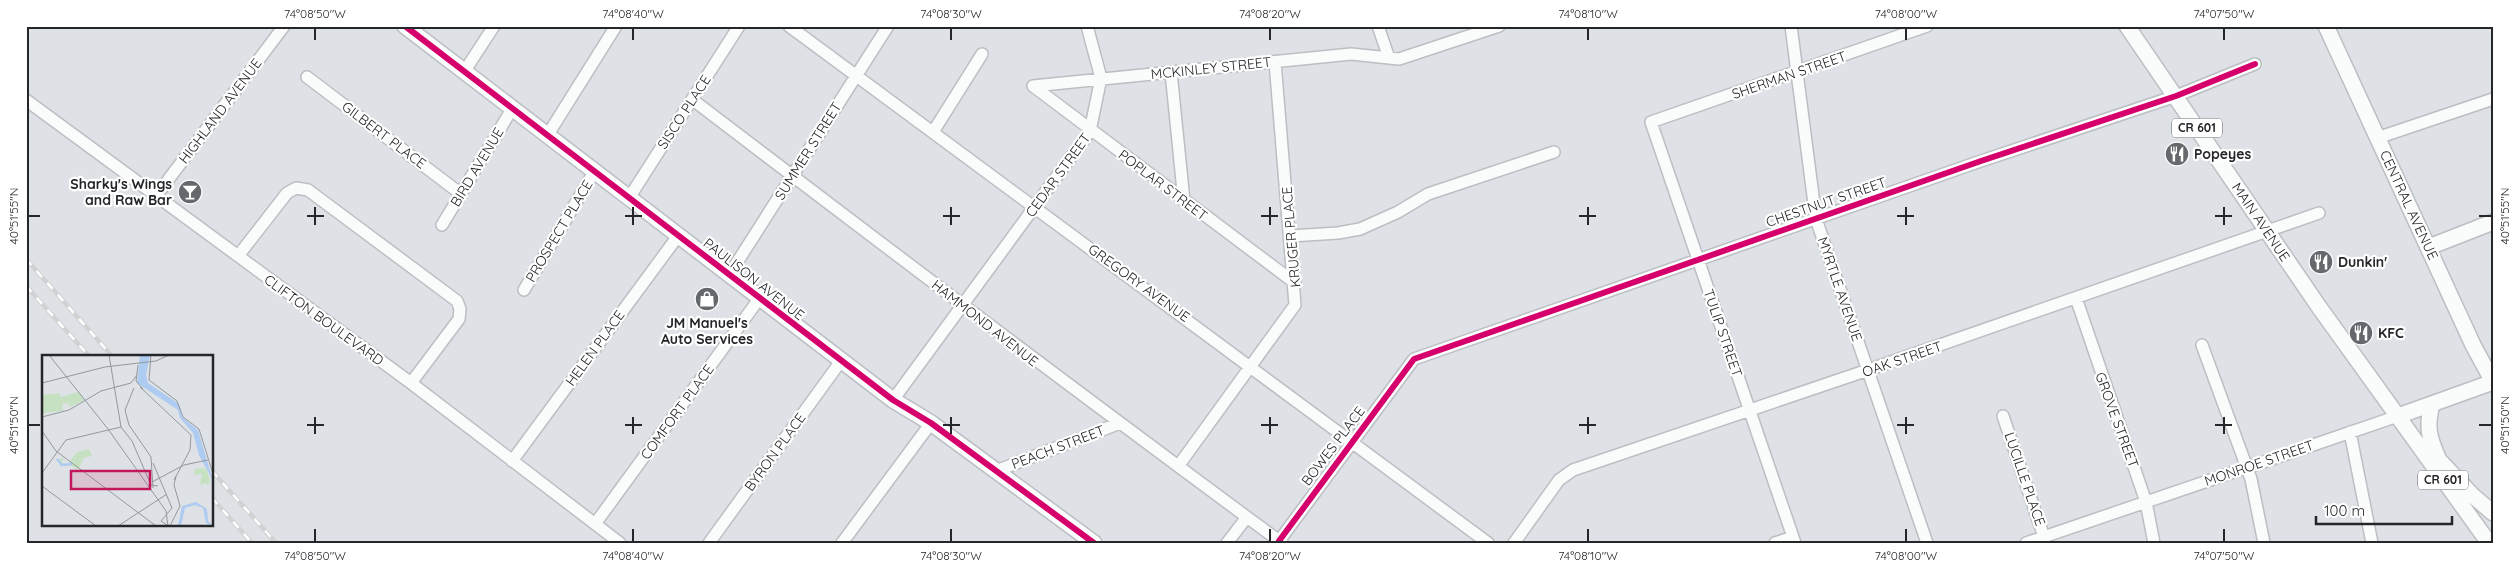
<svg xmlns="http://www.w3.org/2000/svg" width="2519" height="569" viewBox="0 0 2519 569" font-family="Quicksand,sans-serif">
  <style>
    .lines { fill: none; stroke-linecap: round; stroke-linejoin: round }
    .minor-casing { stroke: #bbbec2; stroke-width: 14 }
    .major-casing { stroke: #bbbec2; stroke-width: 18 }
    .minor { stroke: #fafbfb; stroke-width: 11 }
    .major { stroke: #fafbfb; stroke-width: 15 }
    .rail-casing { stroke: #d1d2d3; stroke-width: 4.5 }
    .rail { stroke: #fff; stroke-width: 2.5; stroke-dasharray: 8; stroke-linecap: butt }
    .cycleway-casing { stroke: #fff; stroke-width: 9 }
    .cycleway { stroke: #d6006c; stroke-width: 6 }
    .ticks { fill: none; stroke: #24262a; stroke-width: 2 }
    .labels { text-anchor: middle; stroke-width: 4.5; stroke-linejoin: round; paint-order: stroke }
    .shield { fill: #fff; stroke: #66676a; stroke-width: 1 }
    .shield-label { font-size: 12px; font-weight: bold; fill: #24262a }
    .street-label { font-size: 14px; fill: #24262a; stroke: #fff }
    .poi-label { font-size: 14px; font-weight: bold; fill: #24262a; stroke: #fff; text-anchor: start }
    .inset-river { fill: none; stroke: #aecbf1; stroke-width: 2.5 }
    .inset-road { fill: none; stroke: #94979b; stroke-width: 1 }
    .view { fill: #c2185b; fill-opacity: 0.15; stroke: #c2185b; stroke-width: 2.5 }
    .inset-edge { fill: none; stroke: #24262a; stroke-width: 2.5 }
    .neatline { fill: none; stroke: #24262a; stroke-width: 2 }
    .ticks-label { font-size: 12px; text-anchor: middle; fill: #24262a }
  </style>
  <rect width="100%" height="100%" fill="#dee2e7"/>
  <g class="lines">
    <g class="minor-casing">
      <path id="minor" d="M789 26 1488 543
        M1378 26 1389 58
        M1791 26 1816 219 1927 543
        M464 72 494 26
        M1171 72 1184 201
        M307 77 461 194
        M1033 86 1351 54 1399 59 1499 26
        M1033 86 1295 283
        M26 100 411 383 620 543
        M693 100C888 249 1084 397 1282 543
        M933 132 982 54
        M547 136 616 26
        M2377 138 2493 99
        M156 196 284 26
        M629 198 739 26
        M442 225 512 109
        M1290 236 1338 233 1360 229 1398 212 1428 194 1554 152
        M238 256 287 193 296 188 308 190 457 301 460 309 459 319 411 383
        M729 275 888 26
        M524 290 594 172
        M2076 298 2146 502 2154 543
        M2202 345 2251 479 2264 543
        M893 400 1090 131 1101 78 1087 26
        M2003 416 2046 543
        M2350 432 2372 543
        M512 461 678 236
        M1179 465 1295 305 1275 62
        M996 471 1120 423
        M595 524 759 299
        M1279 541 1414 359 1981 161 2176 96 2255 64
        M709 543 841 361
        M842 543 931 423
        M1227 543 1247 517
        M1514 543 1559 480 1573 470 1868 370 2319 213
        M1775 543 1793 537
        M1795 543 1651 122 1927 26
        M2026 543 2398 416"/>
    </g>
    <g class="major-casing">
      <path id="major" d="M405 26 893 400 931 423 1094 543
        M2127 26 2319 307 2489 543
        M2326 26 2473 345 2493 382
        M2429 247 2493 222
        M2432 404C2426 427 2429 438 2439 460
        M2398 416 2493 382
        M2438 459 2472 495 2493 513"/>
    </g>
    <use href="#minor" class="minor"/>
    <use href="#major" class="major"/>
    <g class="rail-casing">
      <path id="rail" d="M26 259 112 356
        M26 286 89 356
        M212 471 276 543
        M212 498 252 543"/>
    </g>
    <use href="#rail" class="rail"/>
    <g class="cycleway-casing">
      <path id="cycleway" d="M405 26 893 400 931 423 1094 543
        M1279 541 1414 359 1981 161 2176 96 2255 64"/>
    </g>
    <use href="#cycleway" class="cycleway"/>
  </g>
  <path class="ticks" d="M315 28V40M633 28V40M951 28V40M1270 28V40M1588 28V40M1906 28V40M2224 28V40M315 207V225M633 207V225M951 207V225M1270 207V225M1588 207V225M1906 207V225M2224 207V225M28 216H40M307 216H324M625 216H642M943 216H960M1261 216H1278M1579 216H1596M1897 216H1914M2215 216H2232M2479 216H2492M315 417V434M633 417V434M951 417V434M1270 417V434M1588 417V434M1906 417V434M2224 417V434M28 425H40M307 425H324M625 425H642M943 425H960M1261 425H1278M1579 425H1596M1897 425H1914M2215 425H2232M2479 425H2492M315 529V542M633 529V542M951 529V542M1270 529V542M1588 529V542M1906 529V542M2224 529V542"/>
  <defs>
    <g id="restaurant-disc" transform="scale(1.25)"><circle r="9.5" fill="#65686c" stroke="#fff"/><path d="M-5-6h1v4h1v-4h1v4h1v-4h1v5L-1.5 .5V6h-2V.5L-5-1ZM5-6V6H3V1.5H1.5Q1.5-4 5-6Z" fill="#fff"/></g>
    <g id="bar-disc" transform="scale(1.25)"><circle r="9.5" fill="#65686c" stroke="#fff"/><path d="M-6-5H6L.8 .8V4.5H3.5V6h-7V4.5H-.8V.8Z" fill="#fff"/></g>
    <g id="shop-disc" transform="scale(1.25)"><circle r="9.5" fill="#65686c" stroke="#fff"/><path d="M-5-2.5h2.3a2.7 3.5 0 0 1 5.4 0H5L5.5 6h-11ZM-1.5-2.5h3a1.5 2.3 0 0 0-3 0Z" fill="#fff"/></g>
  </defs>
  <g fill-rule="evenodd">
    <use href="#restaurant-disc" x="2177" y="154"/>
    <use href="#bar-disc" x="190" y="192"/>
    <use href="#restaurant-disc" x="2321" y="262"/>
    <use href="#shop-disc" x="707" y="299"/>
    <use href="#restaurant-disc" x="2361" y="333"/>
  </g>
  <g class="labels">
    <g class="shield">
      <rect x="2172" y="118.5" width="50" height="19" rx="4"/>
      <rect x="2418" y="470.5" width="50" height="19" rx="4"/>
    </g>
    <g class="shield-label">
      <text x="2197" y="132">CR 601</text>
      <text x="2443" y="484">CR 601</text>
    </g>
    <g class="street-label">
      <text transform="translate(1211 68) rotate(-6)" y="5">MCKINLEY STREET</text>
      <text transform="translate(1789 75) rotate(-19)" y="5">SHERMAN STREET</text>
      <text transform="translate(220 111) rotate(-53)" y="5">HIGHLAND AVENUE</text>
      <text transform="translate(684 112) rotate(-57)" y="5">SISCO PLACE</text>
      <text transform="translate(384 135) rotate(37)" y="5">GILBERT PLACE</text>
      <text transform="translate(808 151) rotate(-58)" y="5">SUMMER STREET</text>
      <text transform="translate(477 167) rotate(-59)" y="5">BIRD AVENUE</text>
      <text transform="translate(1058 175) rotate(-54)" y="5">CEDAR STREET</text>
      <text transform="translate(1163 185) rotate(37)" y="5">POPLAR STREET</text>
      <text transform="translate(1826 202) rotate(-19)" y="5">CHESTNUT STREET</text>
      <text transform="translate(2409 205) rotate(65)" y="5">CENTRAL AVENUE</text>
      <text transform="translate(2261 222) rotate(56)" y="5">MAIN AVENUE</text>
      <text transform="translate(559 231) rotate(-59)" y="5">PROSPECT PLACE</text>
      <text transform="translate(1291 237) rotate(-95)" y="5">KRUGER PLACE</text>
      <text transform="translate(754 279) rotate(38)" y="5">PAULISON AVENUE</text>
      <text transform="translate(1139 283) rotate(36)" y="5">GREGORY AVENUE</text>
      <text transform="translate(1840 289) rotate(71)" y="5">MYRTLE AVENUE</text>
      <text transform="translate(324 320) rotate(36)" y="5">CLIFTON BOULEVARD</text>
      <text transform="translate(985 323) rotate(38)" y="5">HAMMOND AVENUE</text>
      <text transform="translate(1723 333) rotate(71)" y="5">TULIP STREET</text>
      <text transform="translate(595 348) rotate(-54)" y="5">HELEN PLACE</text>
      <text transform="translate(1902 359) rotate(-19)" y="5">OAK STREET</text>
      <text transform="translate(677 412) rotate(-54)" y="5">COMFORT PLACE</text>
      <text transform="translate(2117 420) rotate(70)" y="5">GROVE STREET</text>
      <text transform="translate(1333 446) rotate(-53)" y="5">BOWES PLACE</text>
      <text transform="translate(1058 447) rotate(-21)" y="5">PEACH STREET</text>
      <text transform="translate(775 452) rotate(-54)" y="5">BYRON PLACE</text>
      <text transform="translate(2259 463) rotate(-19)" y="5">MONROE STREET</text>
      <text transform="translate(2025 479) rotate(71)" y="5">LUCILLE PLACE</text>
    </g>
    <g class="poi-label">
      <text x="2194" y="159">Popeyes</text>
      <text x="172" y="189" text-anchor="end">Sharky's Wings<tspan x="172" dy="16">and Raw Bar</tspan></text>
      <text x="2338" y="267">Dunkin'</text>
      <text x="707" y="328" text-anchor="middle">JM Manuel's<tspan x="707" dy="16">Auto Services</tspan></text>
      <text x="2378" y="338">KFC</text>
    </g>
  </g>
  <g transform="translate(42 355)">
    <rect width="171" height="171" fill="#dee2e7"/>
    <path d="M36 37 42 45 28 52 26 48 21 49 20 43 21 56 0 58V40L18 38 19 42ZM47 94 50 101 42 103 36 115 30 111H19L10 95 16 105 23 102 19 107 25 110 30 108 28 106 35 97ZM164 110 168 126 166 131 164 128 158 130 160 119 152 120 153 114 162 113 163 117Z" fill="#c6e1c2"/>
    <path d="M98 0H108L104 20 106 28 137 49 140 62 156 75 171 126 157 100 151 78 138 63 136 55 95 28ZM154 147 165 154 166 166 171 171 164 168 161 153 153 150 143 153 139 171H136L140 151Z" fill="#aecbf1"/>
    <path class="inset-river" d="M15 104 20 110 30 109"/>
    <path class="inset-road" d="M7 0 66 74 124 156 126 171M67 0 79 72 90 86 109 130 116 131M109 0 107 25 135 46 141 62 157 74 172 122M96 10 94 26 101 34M0 28 63 12 114 6 127 0M98 32 149 80 148 95 132 125M92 33 83 55 87 70 109 102 111 133M0 62 27 55 59 36 89 28 95 20M0 76 14 96 114 171M111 108 130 153 119 166 125 170M0 118 24 85 79 72M110 127 142 110 166 105M0 131 54 171M76 171 125 139M128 171 138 151 132 130 134 121"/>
    <path class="view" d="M29 116H108V134H29Z"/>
    <rect width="171" height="171" class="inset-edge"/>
  </g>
  <rect width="2519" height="569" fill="none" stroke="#ffffff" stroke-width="55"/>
  <path d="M2316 516v8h136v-8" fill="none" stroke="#24262a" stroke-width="2.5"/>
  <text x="2324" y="516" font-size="15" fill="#24262a" stroke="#ffffff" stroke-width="4" paint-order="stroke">100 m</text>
  <rect x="28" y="28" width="2464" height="514" class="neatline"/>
  <g class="ticks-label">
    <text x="315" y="18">74°08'50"W</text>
    <text x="633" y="18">74°08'40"W</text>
    <text x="951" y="18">74°08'30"W</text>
    <text x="1270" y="18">74°08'20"W</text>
    <text x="1588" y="18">74°08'10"W</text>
    <text x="1906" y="18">74°08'00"W</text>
    <text x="2224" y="18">74°07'50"W</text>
    <text transform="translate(14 216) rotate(-90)" y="4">40°51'55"N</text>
    <text transform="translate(2505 216) rotate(-90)" y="4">40°51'55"N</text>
    <text transform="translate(14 425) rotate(-90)" y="4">40°51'50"N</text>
    <text transform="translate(2505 425) rotate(-90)" y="4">40°51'50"N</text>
    <text x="315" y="560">74°08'50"W</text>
    <text x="633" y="560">74°08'40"W</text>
    <text x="951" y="560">74°08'30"W</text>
    <text x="1270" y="560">74°08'20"W</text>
    <text x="1588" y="560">74°08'10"W</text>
    <text x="1906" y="560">74°08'00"W</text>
    <text x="2224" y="560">74°07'50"W</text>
  </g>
</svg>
